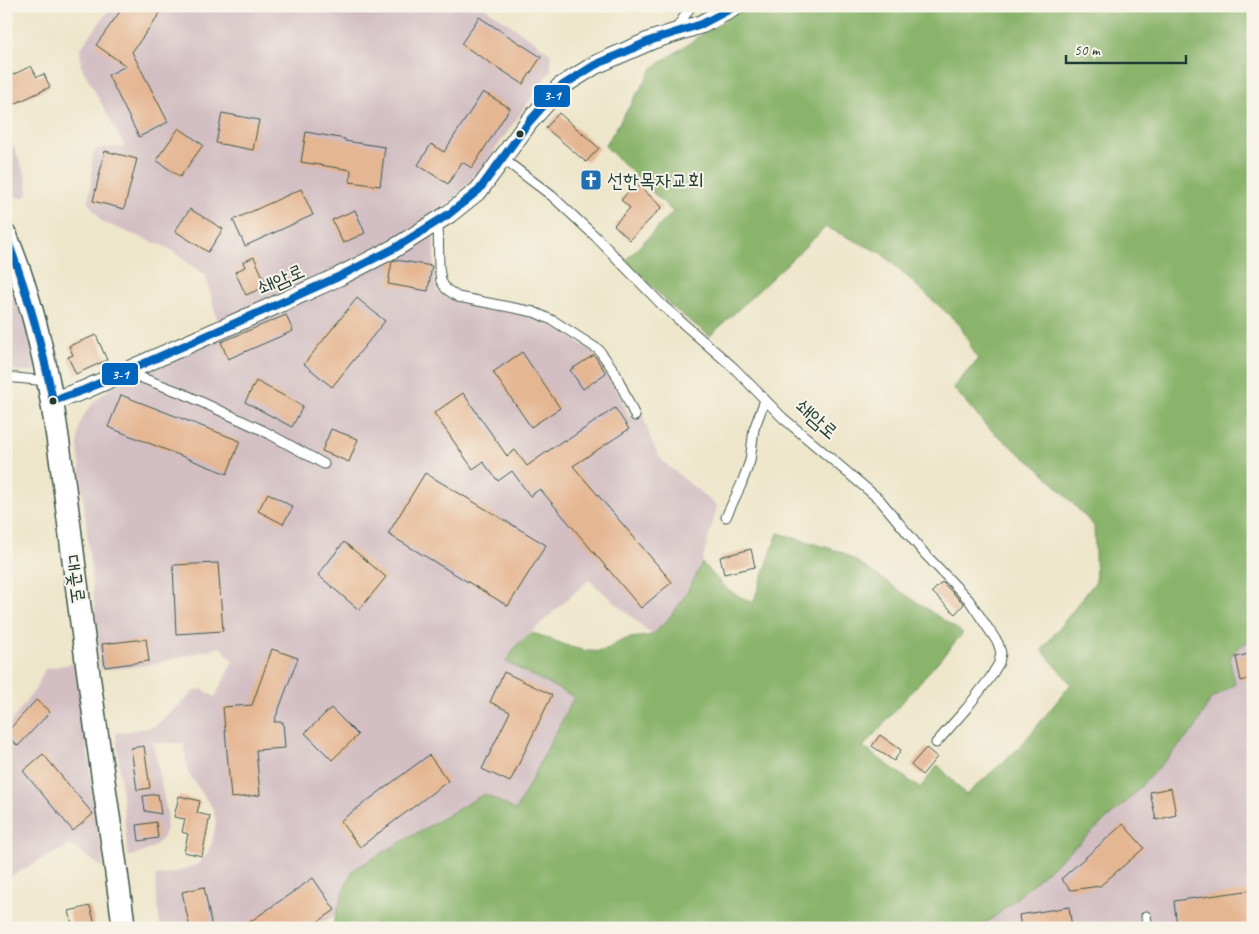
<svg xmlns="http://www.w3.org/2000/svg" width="1259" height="934" viewBox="0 0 1259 934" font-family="Caveat,'Poor Story',sans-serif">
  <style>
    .industrial { fill: #d2bec3 }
    .forest { fill: #8ab46c; stroke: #547850 }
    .building { fill: #e5b692 }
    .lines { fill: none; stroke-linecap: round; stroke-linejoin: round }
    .service-casing { stroke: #3e564a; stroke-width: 11 }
    .minor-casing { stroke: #3e564a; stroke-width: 20 }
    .tertiary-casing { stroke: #3e564a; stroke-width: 25 }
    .service { stroke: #fff; stroke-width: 9 }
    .minor { stroke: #fff; stroke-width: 18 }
    .tertiary { stroke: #fff; stroke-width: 22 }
    .bus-1-casing { stroke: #f7f3e8; stroke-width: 11 }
    .bus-1 { stroke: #0065bd; stroke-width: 8 }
    .bus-dot { fill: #1f3d34; stroke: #f7f3e8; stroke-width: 2 }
    .labels { text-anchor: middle; stroke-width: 4; stroke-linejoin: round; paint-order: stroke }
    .poi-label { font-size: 20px; fill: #1f3d34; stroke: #f7f3e8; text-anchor: start }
    .street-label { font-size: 20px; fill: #1f3d34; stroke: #f7f3e8 }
    .line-badge { stroke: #f7f3e8; stroke-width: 2 }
    .badge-label { font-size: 14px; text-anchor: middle; font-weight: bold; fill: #fff }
  </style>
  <rect width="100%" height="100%" fill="#f7f3e8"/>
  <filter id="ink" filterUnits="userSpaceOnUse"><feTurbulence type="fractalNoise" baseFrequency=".02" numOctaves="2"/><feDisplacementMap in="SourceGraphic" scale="10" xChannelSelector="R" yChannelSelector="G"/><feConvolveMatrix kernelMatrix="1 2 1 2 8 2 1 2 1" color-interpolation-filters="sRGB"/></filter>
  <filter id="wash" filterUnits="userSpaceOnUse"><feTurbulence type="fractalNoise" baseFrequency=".0096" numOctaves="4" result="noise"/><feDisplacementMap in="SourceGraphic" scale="20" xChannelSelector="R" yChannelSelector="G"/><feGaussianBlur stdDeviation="1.12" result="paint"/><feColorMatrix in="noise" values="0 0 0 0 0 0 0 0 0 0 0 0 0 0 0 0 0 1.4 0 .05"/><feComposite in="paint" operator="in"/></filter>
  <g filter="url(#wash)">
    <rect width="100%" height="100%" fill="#eee6ca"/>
    <path class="industrial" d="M112 6 484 7 551 53V70L475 178 443 208 397 238 336 269 224 321 217 320 206 276 168 248 102 222 88 202 92 180V162L94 152 98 148 125 147 81 66 80 49Z
      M6 129 26 176 28 193 25 197H6Z
      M432 234 434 238V277L437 291 441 295 469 304 537 318 557 328 592 351 603 363 630 417 642 413 653 445 662 461 717 506 702 563 684 599 670 618 652 635 589 580 518 644 507 662 574 697 516 811 484 794 353 870 345 887 336 914 315 928H160L155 876 173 873 198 864 206 856 212 843 216 822 213 809 188 773 184 743H153L167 813 166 828 162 839 152 848 139 854 128 856 116 733 148 728 156 725 195 691 202 689 215 697 233 661 221 647 149 665 101 670 78 446V434L80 424 86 412 95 401 110 388Z
      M6 264 39 366 33 372 6 370Z
      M1253 638V928H979L997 915 1125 803 1195 729 1210 700 1235 684 1230 660 1234 650Z
      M75 663 104 868 70 845 31 865 13 875 6 882V728L37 687 45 669Z"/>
    <path class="forest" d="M746 6H1253V638C1226 656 1228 653 1235 684L1210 700 1195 729 1125 803 997 915 979 928H332L345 887 353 870 484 794 516 810 574 697 506 662 518 644 531 633C551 637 569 649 589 651 607 653 608 647 621 641 631 636 642 638 651 635 654 634 658 630 660 627 680 609 690 587 702 563L729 591 753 603 778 533 842 552 963 633 863 747 920 788 938 765 966 795 1020 747 1071 684 1042 650 1096 581 1094 526 1044 473 986 426 953 387 978 360 960 325 881 253 826 227 710 336 672 307 626 260 673 212 605 146 653 68 704 33Z"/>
    <g id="blocks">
      <path class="building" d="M124 6H165L132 52 168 122 139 137 108 75 126 66 96 45Z
        M479 17 541 57 523 84 461 44Z
        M31 66 37 77 44 74 50 87 6 108V78Z
        M483 92 510 108 472 168 462 162 448 184 418 165 431 144 444 152Z
        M222 113 259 120 253 150 216 143Z
        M559 113 599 148 586 162 546 128Z
        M179 128 203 145 180 177 156 160Z
        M306 132 345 139V141L385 147 380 186 350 182 351 170 301 162Z
        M105 151 137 159 124 209 93 201Z
        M636 183 662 207 630 240 614 225 630 208 621 200Z
        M301 189 313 215 245 246 233 220Z
        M190 209 223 229 208 252 175 231Z
        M355 210 365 233 343 243 332 220Z
        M254 257 267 286 246 295 235 272 245 267 243 262Z
        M396 260 432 266 428 291 388 284 392 261Z
        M357 298 385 321 332 387 304 364Z
        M286 315 293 331 228 359 221 342Z
        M96 335 107 360 76 374 68 357 73 355 69 346Z
        M522 352 560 408 531 427 493 372Z
        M594 355 606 373 583 389 570 370Z
        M256 381 303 406 292 427 245 402Z
        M463 393 507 456 515 450 527 466 565 439 566 441 615 408 629 429 573 466 672 582 641 608 540 489 530 496 512 471 498 481 483 462 473 469 434 413Z
        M121 395 240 441 227 474 108 427Z
        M331 429 358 439 349 462 322 451Z
        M425 473 546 545 508 606 388 534Z
        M268 493 293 507 283 524 258 511Z
        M344 542 386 577 359 610 318 575Z
        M751 549 755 567 724 574 720 557Z
        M218 563 223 631 176 634 173 565Z
        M942 582 964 604 955 614 932 592Z
        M146 639 149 661 105 667 102 644Z
        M272 649 298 658 274 722H283L285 748 256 750 260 795 231 798 223 707 252 705Z
        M1253 653V678L1241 681 1236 657Z
        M504 672 552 695 510 782 482 769 510 712 490 702Z
        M36 700 50 712 18 746 6 735V733Z
        M331 708 358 735 332 760 305 733Z
        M880 735 901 750 894 761 872 746Z
        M144 746 150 788 137 790 131 748Z
        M926 748 937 757 922 775 911 765Z
        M43 754 93 814 73 831 23 771Z
        M429 755 448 781 360 847 340 821Z
        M1171 788 1176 815 1156 820 1150 792Z
        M158 794 161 814 145 811 143 796Z
        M179 796 200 801 197 813 210 816 202 856 184 852 188 834 182 832 185 819 174 817Z
        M156 822 158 838 139 841 137 825Z
        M1123 824 1144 848 1100 886 1071 890 1061 879Z
        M313 878 335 910 309 928H241Z
        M204 887 212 928H190L182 892Z
        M1253 890V928H1177L1174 901Z
        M90 906 96 928H73L69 911Z
        M1069 907 1072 928H1021L1019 915Z"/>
    </g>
  </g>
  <g filter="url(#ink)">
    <use href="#blocks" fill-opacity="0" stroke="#3e564a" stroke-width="1"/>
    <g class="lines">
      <g class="service-casing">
        <path id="service" d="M675 31 691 6
          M502 158 552 196 596 237 662 305 734 368 783 418 880 500 924 553 969 600 998 643 1001 653 999 663 990 678 966 709 936 743
          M438 221 439 267 441 281 446 289 458 297 534 312 554 321 599 350 615 372 635 416
          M126 372 182 393 262 430 324 464
          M6 377 47 381
          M726 517 741 485 750 461 754 429 765 400
          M1146 916 1148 928"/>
      </g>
      <g class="minor-casing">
        <path id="minor" d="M53 401 84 390 258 313 338 277 395 248 449 214 479 190 529 122 560 87 595 65 652 40 702 24 736 6"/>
      </g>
      <g class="tertiary-casing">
        <path id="tertiary" d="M6 236C53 349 61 466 77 587 91 701 109 814 124 928"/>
      </g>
      <use href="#service" class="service"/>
      <use href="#minor" class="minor"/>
      <use href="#tertiary" class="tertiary"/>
      <g class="bus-1-casing">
        <path id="bus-1" d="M6 237C27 290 42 345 53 401L84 390 258 313 338 277 395 248 449 214 479 190 529 122 560 87 595 65 652 40 702 24 736 6"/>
      </g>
      <use href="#bus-1" class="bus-1"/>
    </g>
  </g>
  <defs>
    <g id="church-square" transform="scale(1.125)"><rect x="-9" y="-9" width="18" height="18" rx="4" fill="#1f6fb2" stroke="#f7f3e8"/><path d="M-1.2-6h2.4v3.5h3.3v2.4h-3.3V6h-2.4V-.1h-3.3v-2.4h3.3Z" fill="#fff"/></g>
  </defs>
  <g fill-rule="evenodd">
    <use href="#church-square" x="591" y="180"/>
  </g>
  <g class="bus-dot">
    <circle cx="520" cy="134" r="4.5"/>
    <circle cx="53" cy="401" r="4.5"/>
  </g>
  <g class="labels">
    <g class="poi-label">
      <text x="607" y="187">선한목자교회</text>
    </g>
    <g class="street-label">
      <text transform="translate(281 279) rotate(-24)" y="7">쇄암로</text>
      <text transform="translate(817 419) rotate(41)" y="7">쇄암로</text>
      <text transform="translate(76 579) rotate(82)" y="7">대곶로</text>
    </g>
  </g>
  <g class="line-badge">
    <rect x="533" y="84" width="38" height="24" rx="5" fill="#0065bd"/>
    <rect x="101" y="362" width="38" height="24" rx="5" fill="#0065bd"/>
  </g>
  <g class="badge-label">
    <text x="552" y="100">3-1</text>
    <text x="120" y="379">3-1</text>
  </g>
  <rect width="1259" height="934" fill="none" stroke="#f7f3e8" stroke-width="25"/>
  <path d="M1066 55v8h120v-8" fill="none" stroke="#1f3d34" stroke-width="2.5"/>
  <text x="1074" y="55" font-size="15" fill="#1f3d34" stroke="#f7f3e8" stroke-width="4" paint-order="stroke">50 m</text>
</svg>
